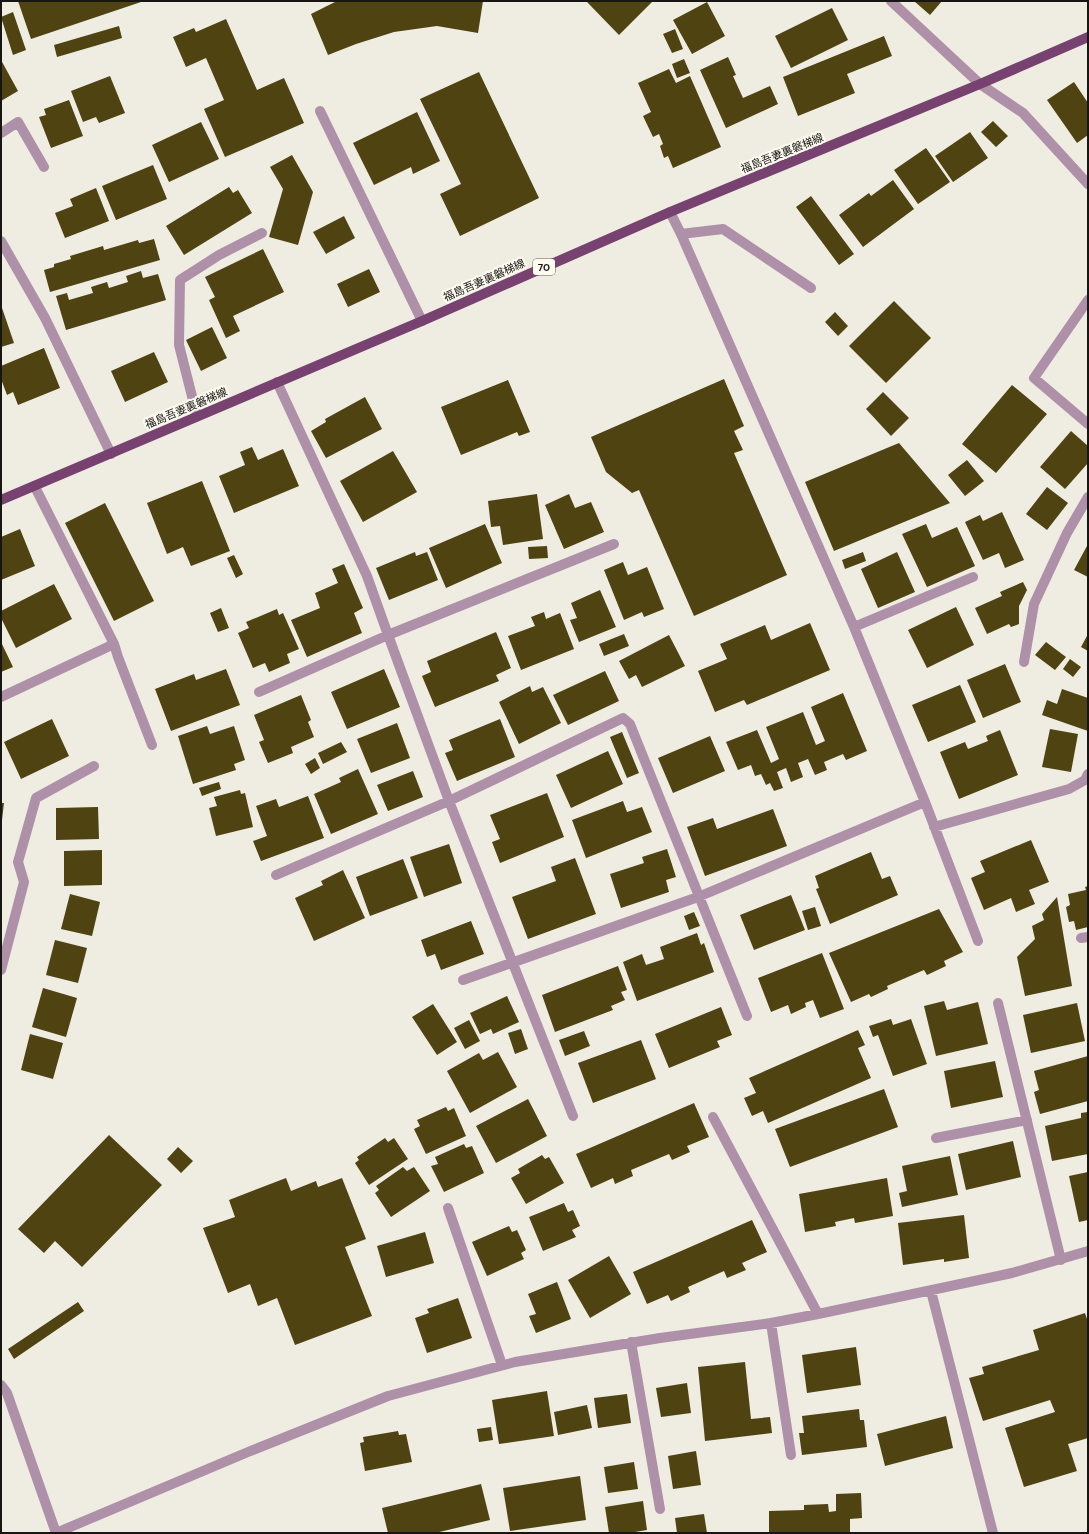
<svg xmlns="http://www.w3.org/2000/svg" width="1089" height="1534" viewBox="0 0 1089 1534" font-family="'DM Sans','Noto Sans JP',sans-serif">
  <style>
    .building { fill: #4e4311 }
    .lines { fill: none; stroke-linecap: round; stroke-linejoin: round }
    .minor { stroke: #af90a9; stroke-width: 10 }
    .major { stroke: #774270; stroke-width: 10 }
    .labels { text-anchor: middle; stroke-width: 4; stroke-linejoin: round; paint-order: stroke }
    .shield { fill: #fdfaef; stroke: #5c5a55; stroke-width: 1 }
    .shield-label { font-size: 10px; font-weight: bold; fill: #171613 }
    .street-label { font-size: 11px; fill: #171613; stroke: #fdfaef }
  </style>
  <rect width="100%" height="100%" fill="#efede2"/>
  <path class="building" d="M18 1H144L31 39Z
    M337 1H483L478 33 437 26 394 32 356 44 328 55 311 14Z
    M588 1H653L619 35 587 2Z
    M914 1H942L930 15Z
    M707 2 725 36 692 54 673 20Z
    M832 8 848 40 791 68 775 36Z
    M13 12 26 50 13 55 1 17Z
    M226 19 257 90 284 78 304 123 225 157 204 109 224 100 206 58 186 67 173 37 194 28 196 32Z
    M119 26 122 38 57 57 54 45Z
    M675 29 683 49 672 53 663 34Z
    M884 36 892 56 847 74 855 93 798 116 783 77Z
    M728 57 736 75 733 76 743 98 770 86 778 104 726 128 700 70Z
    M684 59 690 73 677 78 672 64Z
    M1 60 18 91 1 101Z
    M669 69 676 83 690 76 721 147 673 168 668 156 664 158 660 146 663 144 659 134 653 137 643 116 651 112 638 83Z
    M479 72 539 198 460 236 440 194 461 184 420 99Z
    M110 76 125 113 99 123 96 117 83 122 71 91Z
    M1074 82 1088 103V135L1077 143 1047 100Z
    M69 100 83 136 51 148 39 117 46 115 44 109Z
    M417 112 440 161 413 174 411 167 374 185 353 143Z
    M993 121 1008 136 996 147 981 132Z
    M201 122 219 159 169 182 152 145Z
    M970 132 988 158 953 182 935 156Z
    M926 148 950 182 918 204 894 170Z
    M292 155 313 192 298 245 269 237 283 189 270 167Z
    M153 165 167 199 116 220 102 186Z
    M893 180 914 209 863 247 839 215 869 193 871 196Z
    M229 187 233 193 238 190 252 213 184 255 166 226Z
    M96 188 109 221 65 238 55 213 73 206 70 199Z
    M811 196 854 254 839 265 796 207Z
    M344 216 355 238 326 254 313 232Z
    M154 239 160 260 50 292 44 270 54 267V264L71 259 70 256 103 246 104 250 138 240 139 243Z
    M263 249 284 292 233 316 240 331 226 338 209 300 215 297 205 277Z
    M369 269 380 292 348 307 337 284Z
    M141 271 143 278 158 274 166 300 66 330 56 296 67 293 69 300 93 293 91 287 107 282 109 288 128 282 126 276Z
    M894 301 931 338 886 383 849 346Z
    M1 305 14 343 1 347Z
    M835 312 848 326 838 336 825 322Z
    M212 327 227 358 201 371 186 340Z
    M44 348 60 388 18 405 13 392 7 395 1 379V366Z
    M154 352 168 382 125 402 111 371Z
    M724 379 744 426 734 431 743 450 734 453 787 575 694 616 639 490 632 493 606 472 591 437Z
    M508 380 530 432 519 436 517 432 461 455 441 407Z
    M1012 385 1047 414 996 473 962 444Z
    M883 392 909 418 891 436 866 409Z
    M365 397 382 429 326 458 311 431 326 422 325 419Z
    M1071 431 1088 446V463L1065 489 1040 467Z
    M899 443 950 503 834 551 805 482Z
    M252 447 258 460 283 449 299 486 234 513 219 476 245 465 240 452Z
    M393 451 417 492 363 522 340 481Z
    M967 460 984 481 965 496 948 475Z
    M202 481 230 551 191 566 183 547 167 554 147 503Z
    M1047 487 1068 503 1047 530 1026 514Z
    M537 494 543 539 503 545 500 526 491 527 488 501Z
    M569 494 575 508 591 502 604 532 564 549 545 505Z
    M105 503 154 601 114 621 65 523Z
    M1002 512 1024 560 1005 568 999 553 983 560 965 522 980 515 983 521Z
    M485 524 502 563 446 588 429 548Z
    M926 524 932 538 957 527 975 566 927 587 902 534Z
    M20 529 35 566 1 580V537Z
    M1088 544V577L1074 570Z
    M547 546 548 558 529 559 528 547Z
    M415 552 416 556 427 552 438 580 389 600 376 568Z
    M863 552 866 561 845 569 842 560Z
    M897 552 915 592 878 608 861 569Z
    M234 555 243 574 236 578 227 558Z
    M623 562 628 575 647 567 664 609 644 617 642 612 624 620 604 570Z
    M344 564 363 608 354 613 362 633 307 657 291 620 320 608 315 593 338 583 332 569Z
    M1023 582 1027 590 1019 606V624L1011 627 1009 624 987 634 975 608 1002 596 1000 592Z
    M54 584 72 619 16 648 1 618V611Z
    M600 590 616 627 579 642 570 620 577 618 571 603Z
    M956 607 974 645 927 668 908 630Z
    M221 608 229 628 218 632 210 613Z
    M277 609 279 615 283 613 299 649 287 654 290 663 269 672 265 663 253 668 238 633 249 628 246 622Z
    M544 612 546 619 560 613 574 649 521 670 508 636 535 626 531 617Z
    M810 623 830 670 747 705 744 700 715 712 698 671 727 659 720 644 765 625 771 640Z
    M496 632 511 668 496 675 499 681 435 707 422 676 431 672 427 661Z
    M624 634 629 646 604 656 599 644Z
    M1088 634V651L1081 647Z
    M669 635 685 666 642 687 636 675 629 679 619 661Z
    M1 642 13 667 1 672Z
    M1046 642 1066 657 1055 670 1035 655Z
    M1070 659 1081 667 1073 677 1063 669Z
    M1005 664 1021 702 983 718 967 680Z
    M226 669 240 705 171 731 155 689 194 674 196 680Z
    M384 669 400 707 347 729 331 692Z
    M605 671 619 701 568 725 553 695Z
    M960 685 976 722 928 742 912 705Z
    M530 686 532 692 543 687 561 723 519 744 499 702Z
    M1062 689 1088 698V731L1042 715 1047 700 1057 704Z
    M843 693 867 751 846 760 843 754 824 762 827 770 815 775 808 759 798 763 803 777 791 782 786 768 777 772 783 788 774 791 770 783 766 785 761 774 755 776 751 765 738 770 726 742 757 730 771 763 779 759 766 727 803 712 816 745 825 741 811 707Z
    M301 695 311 720 308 722 314 737 291 747 293 753 268 763 259 742 264 740 254 715Z
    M52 719 69 756 21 779 4 742Z
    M500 719 515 757 457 781 445 753 453 750 449 740Z
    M397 723 410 758 371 773 357 739Z
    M207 726 210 734 234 726 245 760 234 764 236 770 193 784 178 736Z
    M1050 729 1078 734 1071 772 1042 767Z
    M1000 730 1018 775 959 799 940 752 965 742 968 749 988 741 986 736Z
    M622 732 639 773 627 778 610 737Z
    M710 736 725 771 673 793 658 758Z
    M341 742 347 752 323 764 318 753Z
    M608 751 623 784 571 808 556 775Z
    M315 758 320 768 311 774 305 764Z
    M358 769 378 814 331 834 314 794 341 782 339 778Z
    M413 771 423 797 388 811 377 785Z
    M219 782 221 789 202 796 199 788Z
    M240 790 241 794 245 793 253 827 216 836 209 808 217 806 214 797Z
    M547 793 564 837 500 863 492 842 500 839 490 815Z
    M308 796 324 838 261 861 253 841 267 836 256 806 276 799 279 807Z
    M623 801 627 812 642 807 652 832 586 858 572 820Z
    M1 803H4L2 820H1Z
    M98 807 99 839 56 840V808Z
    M773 809 787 846 705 876 687 827 713 818 717 829Z
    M1031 840 1049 882 1029 890 1035 904 1016 912 1011 898 984 910 971 878 985 872 980 861Z
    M449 844 462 883 424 897 410 857Z
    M667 849 676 877 666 880 669 892 621 908 610 874 644 863 642 857Z
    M102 850V885L64 886V851Z
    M871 852 882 879 890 876 898 895 830 924 816 889 819 888 815 876Z
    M575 858 596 914 528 939 512 897 556 881 551 867Z
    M403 859 418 898 370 916 356 877Z
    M343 870 365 918 314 941 295 898 323 885 321 881Z
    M1088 886V927L1076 930 1074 921 1069 922 1066 907 1070 905 1068 894 1086 890 1085 887Z
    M70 894 100 902 92 936 61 929Z
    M791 895 805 930 754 950 740 915Z
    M1057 897 1072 986 1025 996 1017 957 1035 939 1032 926 1044 920 1042 914Z
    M815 907 821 926 808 930 802 911Z
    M939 909 963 952 944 961 946 966 927 975 924 970 887 986 888 989 871 997 869 994 851 1002 829 953Z
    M694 912 700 926 689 930 684 916Z
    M471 921 484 954 441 970 435 954 427 957 421 940Z
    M697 933 701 945 704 943 714 972 637 1001 623 962 642 954 646 965 664 959 660 947Z
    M55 940 87 948 78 983 46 975Z
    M822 953 844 1009 820 1018 813 1000 805 1003 806 1007 791 1014 788 1005 771 1012 758 978Z
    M618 966 627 990 621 992 625 1000 611 1006 613 1010 555 1032 542 995Z
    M43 988 77 998 66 1037 32 1027Z
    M507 996 519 1022 493 1034 491 1029 480 1034 470 1013Z
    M944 1001 947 1010 978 1002 988 1044 936 1056 924 1006Z
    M1077 1003 1085 1041 1031 1053 1023 1015Z
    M433 1004 457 1042 437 1055 412 1017Z
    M721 1007 732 1035 717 1041 720 1047 669 1068 655 1034Z
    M891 1019 893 1025 911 1019 927 1064 893 1076 878 1035 873 1037 869 1026Z
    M469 1020 480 1041 465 1049 454 1028Z
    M521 1029 528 1049 515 1054 508 1033Z
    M858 1030 865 1045 858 1048 871 1078 768 1123 763 1111 752 1116 744 1098 756 1093 749 1078Z
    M584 1031 590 1046 565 1056 559 1040Z
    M30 1034 63 1043 53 1079 21 1070Z
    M641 1040 656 1079 593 1103 578 1063Z
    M498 1052 517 1087 470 1113 447 1071 479 1053 483 1060Z
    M1088 1056V1101L1040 1114 1034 1092 1039 1090 1034 1071Z
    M995 1061 1003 1097 951 1108 944 1071Z
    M884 1089 898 1127 790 1167 775 1129Z
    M528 1099 547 1136 496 1163 476 1126Z
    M694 1103 709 1137 687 1146 690 1152 672 1160 669 1154 631 1170 633 1176 615 1184 613 1178 591 1188 576 1154Z
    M446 1107 448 1111 454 1108 466 1136 426 1154 414 1129 420 1126 417 1120Z
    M1088 1112V1154L1052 1161 1045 1126 1081 1118V1113Z
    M109 1135 162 1185 82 1267 55 1241 44 1253 18 1229Z
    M385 1138 388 1142 394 1138 408 1159 369 1185 355 1163 359 1160 357 1157Z
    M1013 1141 1021 1177 966 1190 958 1154Z
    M464 1144 466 1148 472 1146 484 1173 444 1192 431 1166 438 1164 435 1157Z
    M178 1147 193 1161 181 1173 167 1159Z
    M542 1155 545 1159 549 1157 564 1183 526 1204 511 1178 520 1173 518 1169Z
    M950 1156 958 1195 902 1207 899 1193 907 1191 902 1166Z
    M403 1167 407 1171 414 1167 430 1191 391 1217 375 1193 379 1190 376 1186Z
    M1088 1172V1220L1079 1222 1069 1176Z
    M286 1178 291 1191 316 1181 318 1187 342 1178 366 1239 345 1247 372 1316 295 1345 277 1298 258 1306 250 1284 228 1293 203 1228 235 1217 229 1200Z
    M887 1178 893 1216 855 1223 854 1218 835 1222 836 1226 805 1232 799 1194Z
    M564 1203 568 1212 573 1210 580 1226 572 1230 576 1237 543 1251 529 1217Z
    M964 1215 969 1258 944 1262V1259L903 1265 898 1223Z
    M752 1220 767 1252 742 1263 746 1270 727 1278 724 1271 688 1287 690 1292 671 1301 668 1295 647 1304 633 1272Z
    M509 1226 512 1232 517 1230 526 1250 521 1253 524 1259 487 1276 472 1242Z
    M425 1232 434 1263 386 1277 377 1246Z
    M609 1256 631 1294 590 1318 568 1280Z
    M557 1282 571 1319 536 1333 529 1316 536 1314 528 1294Z
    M458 1298 472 1338 427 1353 415 1318 429 1313 427 1309Z
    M78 1302 84 1311 14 1359 8 1349Z
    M1085 1313 1088 1322V1438L1068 1444 1077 1471 1024 1487 1005 1428 1055 1412 1050 1400 983 1421 969 1378 984 1374 982 1367 1039 1350 1033 1330Z
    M856 1347 861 1385 807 1393 802 1355Z
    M745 1362 751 1419 770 1417 772 1433 705 1441 698 1367Z
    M687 1383 691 1413 661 1417 656 1388Z
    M547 1391 554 1436 499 1444 492 1400Z
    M627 1394 631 1423 598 1428 594 1398Z
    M587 1405 592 1428 558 1435 554 1412Z
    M859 1409 860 1420H864L867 1447 802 1455 799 1433H804L802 1416Z
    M946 1416 953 1448 885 1466 877 1434Z
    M491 1427 493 1440 479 1442 477 1429Z
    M398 1431 399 1435 406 1434 412 1462 365 1471 360 1443 364 1442 363 1437Z
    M696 1451 701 1485 673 1489 668 1456Z
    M634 1462 638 1489 608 1493 604 1467Z
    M580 1476 586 1520 510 1531 503 1488Z
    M481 1484 490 1520 435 1533H388L382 1508Z
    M861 1493 862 1518 850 1519V1533H769V1511L804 1510V1505L828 1504 829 1512 836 1511V1494Z
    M643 1501 647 1530 629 1533H609L605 1507Z
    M704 1514 707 1533H677L675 1518Z"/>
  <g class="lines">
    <path class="minor" d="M891 1 980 84 1023 113 1088 184
      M320 111 422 321
      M1 133 18 122 44 167
      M670 212 681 234 854 627 925 802 978 941
      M681 234 723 229 811 288
      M1 241 45 318 111 454
      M1088 300 1034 378 1088 424
      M277 382 367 576 388 635 449 801 573 1116
      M197 416 179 345 180 280 219 255 262 233
      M35 487 114 644 118 657 152 745
      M854 627 973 577
      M1024 662 1034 604 1067 533 1088 497
      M259 692 388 635 614 544
      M1 697 114 644
      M934 827 1069 789 1085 780 1088 774
      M276 875 449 801 623 718 630 724 747 1016
      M1081 938 1088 937
      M1 970 24 882 18 862 36 798 94 766
      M463 980 698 897 925 802
      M998 1003 1061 1260
      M713 1117 818 1314
      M936 1138 1027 1120
      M448 1208 502 1365
      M931 1291 993 1533
      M771 1323 791 1455
      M631 1342 660 1509
      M1 1385 7 1393 56 1533
      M56 1533 248 1452 388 1396 515 1362 660 1338 771 1323 818 1314 1012 1273 1088 1251"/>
    <path class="major" d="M1 500 422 321 670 212 980 84 1088 37"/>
  </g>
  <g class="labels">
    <rect class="shield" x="533" y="259" width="22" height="16" rx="3"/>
    <g class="shield-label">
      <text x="544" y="271">70</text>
    </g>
    <g class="street-label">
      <text transform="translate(782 153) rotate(-22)" y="4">福島吾妻裏磐梯線</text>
      <text transform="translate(484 280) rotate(-24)" y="4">福島吾妻裏磐梯線</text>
      <text transform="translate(186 408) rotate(-23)" y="4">福島吾妻裏磐梯線</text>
    </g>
  </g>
  <rect width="1089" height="1534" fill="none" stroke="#171613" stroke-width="4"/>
</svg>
